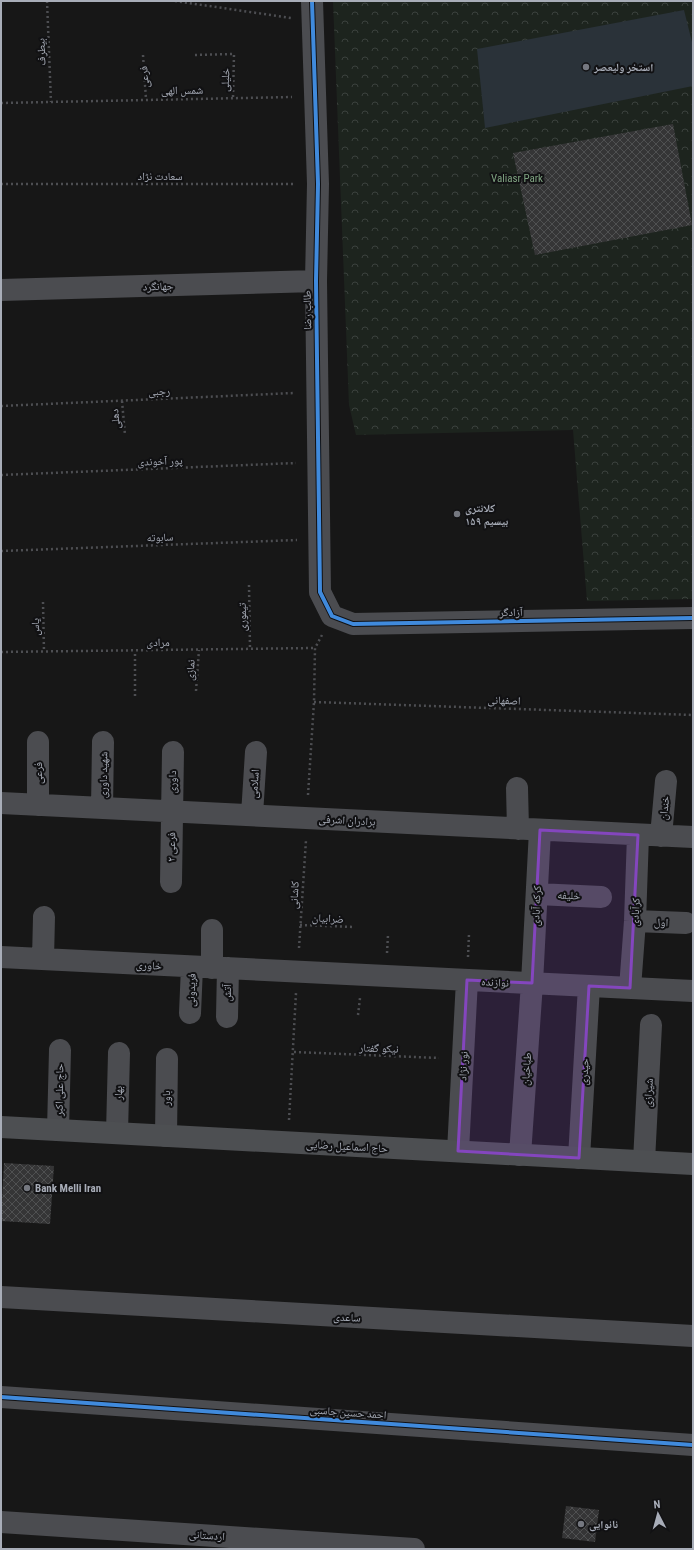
<svg xmlns="http://www.w3.org/2000/svg" width="694" height="1550" viewBox="0 0 694 1550" font-family="'Roboto Condensed','Noto Naskh Arabic',sans-serif">
  <style>
    .park { fill: url(#park-crowns) }
    .water { fill: #2a3239 }
    .building { fill: url(#building-cross-hatch) }
    .lines { fill: none; stroke-linecap: round; stroke-linejoin: round }
    .path { stroke: #4d4e52; stroke-width: 2.5; stroke-dasharray: 2 3; stroke-linecap: butt }
    .minor { stroke: #4b4c50; stroke-width: 22 }
    .major { stroke: #4d4f52; stroke-width: 22 }
    .cycleway-casing { stroke: #111113; stroke-width: 6 }
    .cycleway { stroke: #408adc; stroke-width: 4 }
    .marked { fill: #8446be; fill-opacity: 0.2; stroke: #8446be; stroke-width: 3; stroke-linejoin: round }
    .poi-dot { fill: #757880; stroke: #111113; stroke-width: 1.5 }
    .labels { text-anchor: middle; stroke-width: 4; stroke-linejoin: round; paint-order: stroke }
    .street-label { font-size: 11px; fill: #a8adb8; stroke: #111113 }
    .poi-label { font-size: 11px; font-weight: bold; fill: #a8adb8; stroke: #111113; text-anchor: start }
    .park-label { font-size: 11px; fill: #7fa381; stroke: #111113 }
  </style>
  <defs>
    <pattern id="park-crowns" width="20" height="18" patternUnits="userSpaceOnUse"><rect width="20" height="18" fill="#1d241e"/><path d="M2 6a3 3 0 1 1 6 0M12 15a3 3 0 1 1 6 0" fill="none" stroke="#3b413d"/></pattern>
    <pattern id="building-cross-hatch" width="8" height="8" patternUnits="userSpaceOnUse"><rect width="8" height="8" fill="#353536"/><path d="M0 0l8 8M0 8l8-8" fill="none" stroke="#4f5051"/></pattern>
  </defs>
  <rect width="100%" height="100%" fill="#171717"/>
  <path class="park" d="M333 1H693V599L587 601 573 430 356 435 349 405Z"/>
  <path class="water" d="M684 10 693 46V86L485 128 477 49Z"/>
  <path class="building" d="M673 124 692 225 535 255 513 153Z
    M4 1163 54 1166 50 1224 1 1221Z
    M566 1506 599 1510 595 1542 562 1538Z"/>
  <g class="lines">
    <path class="path" d="M47 1 51 102
      M175 1 291 18
      M143 55 146 99
      M195 55 234 54 233 98
      M1 103 292 97
      M1 184H296
      M122 401 125 435
      M1 406 294 393
      M1 475 296 463
      M1 551 297 540
      M249 585 250 649
      M43 602 44 652
      M1 652 315 648
      M196 691 199 650
      M135 696V651
      M314 702 693 715
      M308 795 314 702 315 648 322 635
      M300 925 355 927
      M299 948 306 840
      M387 953 388 935
      M468 957 469 934
      M358 1015 360 998
      M294 1052 439 1058
      M289 1120 296 993"/>
    <path class="minor" d="M312 1 318 184 316 281 320 592 332 616 353 624 693 618
      M1 290 316 281
      M517 788 518 829
      M1 803 693 837
      M38 805V742
      M102 808 103 742
      M252 815 256 752
      M661 836 666 781
      M171 882 173 752
      M537 894 601 897
      M635 921 686 923
      M1 957 693 991
      M43 959 44 917
      M212 968V930
      M630 988 635 921 638 835
      M190 1013 192 967
      M227 1017 228 968
      M58 1130 60 1050
      M117 1133 119 1053
      M166 1136 167 1059
      M458 1151 467 980
      M520 1155 532 983 540 830
      M579 1158 589 986
      M644 1161 651 1025
      M1 1297 693 1336
      M1 1397 693 1445
      M1 1522 414 1549"/>
    <path class="major" d="M1 1127 693 1164"/>
    <g class="cycleway-casing">
      <path id="cycleway" d="M312 1 318 184 316 281 320 592 332 616 353 624 693 618
        M1 1397 693 1445"/>
    </g>
    <use href="#cycleway" class="cycleway"/>
  </g>
  <path class="marked" d="M540 830 638 835 630 988 589 986 579 1158 458 1151 467 980 532 983Z"/>
  <g class="poi-dot">
    <circle cx="586" cy="67" r="4"/>
    <circle cx="457" cy="514" r="4"/>
    <circle cx="27" cy="1188" r="4"/>
    <circle cx="581" cy="1524" r="4"/>
  </g>
  <g class="labels">
    <g class="street-label">
      <text transform="translate(41 52) rotate(-92)" y="4">بیطرف</text>
      <text transform="translate(144 77) rotate(-95)" y="4">فرعی</text>
      <text transform="translate(225 80) rotate(-88)" y="4">خلیلی</text>
      <text transform="translate(182 90) rotate(-1)" y="4">شمس الهی</text>
      <text x="160" y="180">سعادت نژاد</text>
      <text transform="translate(158 286) rotate(-2)" y="4">جهانگرد</text>
      <text transform="translate(307 310) rotate(-91)" y="4">طالب رضا</text>
      <text transform="translate(159 391) rotate(-3)" y="4">رجبی</text>
      <text transform="translate(115 419) rotate(-96)" y="4">دهلی</text>
      <text transform="translate(160 461) rotate(-2)" y="4">پور آخوندی</text>
      <text transform="translate(160 537) rotate(-2)" y="4">سابوته</text>
      <text transform="translate(511 612) rotate(-1)" y="4">آزادگر</text>
      <text transform="translate(242 617) rotate(-91)" y="4">تیموری</text>
      <text transform="translate(35 627) rotate(-91)" y="4">یاس</text>
      <text transform="translate(158 642) rotate(-1)" y="4">مرادی</text>
      <text transform="translate(190 670) rotate(-86)" y="4">نمازی</text>
      <text transform="translate(504 700) rotate(2)" y="4">اصفهانی</text>
      <text transform="translate(38 773) rotate(-90)" y="4">فرعی</text>
      <text transform="translate(103 775) rotate(-89)" y="4">شهید داوری</text>
      <text transform="translate(172 782) rotate(-89)" y="4">داوری</text>
      <text transform="translate(254 784) rotate(-86)" y="4">اسلامی</text>
      <text transform="translate(664 808) rotate(-84)" y="4">خندان</text>
      <text transform="translate(347 820) rotate(3)" y="4">برادران اشرفی</text>
      <text transform="translate(171 847) rotate(-89)" y="4">فرعی ۲</text>
      <text transform="translate(294 895) rotate(-87)" y="4">کاشانی</text>
      <text transform="translate(569 895) rotate(3)" y="4">خلیفه</text>
      <text transform="translate(536 906) rotate(-87)" y="4">کرکه آبادی</text>
      <text transform="translate(635 912) rotate(-87)" y="4">کرآبادی</text>
      <text transform="translate(328 918) rotate(3)" y="4">ضرابیان</text>
      <text transform="translate(661 922) rotate(2)" y="4">اول</text>
      <text transform="translate(149 965) rotate(3)" y="4">خاوری</text>
      <text transform="translate(495 982) rotate(3)" y="4">نوازنده</text>
      <text transform="translate(191 990) rotate(-88)" y="4">فریدونی</text>
      <text transform="translate(227 993) rotate(-89)" y="4">آتش</text>
      <text transform="translate(379 1048) rotate(2)" y="4">نیکو گفتار</text>
      <text transform="translate(463 1066) rotate(-87)" y="4">نور نژاد</text>
      <text transform="translate(526 1069) rotate(-86)" y="4">طباخیان</text>
      <text transform="translate(584 1072) rotate(-87)" y="4">حیدری</text>
      <text transform="translate(59 1090) rotate(-89)" y="4">حاج علی اکبر</text>
      <text transform="translate(118 1093) rotate(-89)" y="4">بهار</text>
      <text transform="translate(648 1093) rotate(-87)" y="4">شیرازی</text>
      <text transform="translate(166 1098) rotate(-89)" y="4">باور</text>
      <text transform="translate(347 1146) rotate(3)" y="4">حاج اسماعیل رضایی</text>
      <text transform="translate(347 1317) rotate(3)" y="4">ساعدی</text>
      <text transform="translate(348 1412) rotate(4)" y="4">احمد حسین جاسبی</text>
      <text transform="translate(207 1535) rotate(4)" y="4">اردستانی</text>
    </g>
    <g class="poi-label">
      <text x="594" y="71">استخر ولیعصر</text>
      <text x="465" y="512">کلانتری<tspan x="465" dy="13">۱۵۹ بیسیم</tspan></text>
      <text x="35" y="1192">Bank Melli Iran</text>
      <text x="589" y="1528">نانوایی</text>
    </g>
    <g class="park-label">
      <text x="517" y="182">Valiasr Park</text>
    </g>
  </g>
  <rect width="694" height="1550" fill="none" stroke="#a8adb8" stroke-width="4"/>
  <g transform="translate(658 1514) rotate(354)" stroke="#111113" stroke-width="3" paint-order="stroke">
  <path d="M0-3L7 15L0 10L-7 15Z" fill="#a8adb8"/>
  <text y="-6" font-size="11" font-weight="bold" text-anchor="middle" fill="#a8adb8">N</text>
  </g>
</svg>
